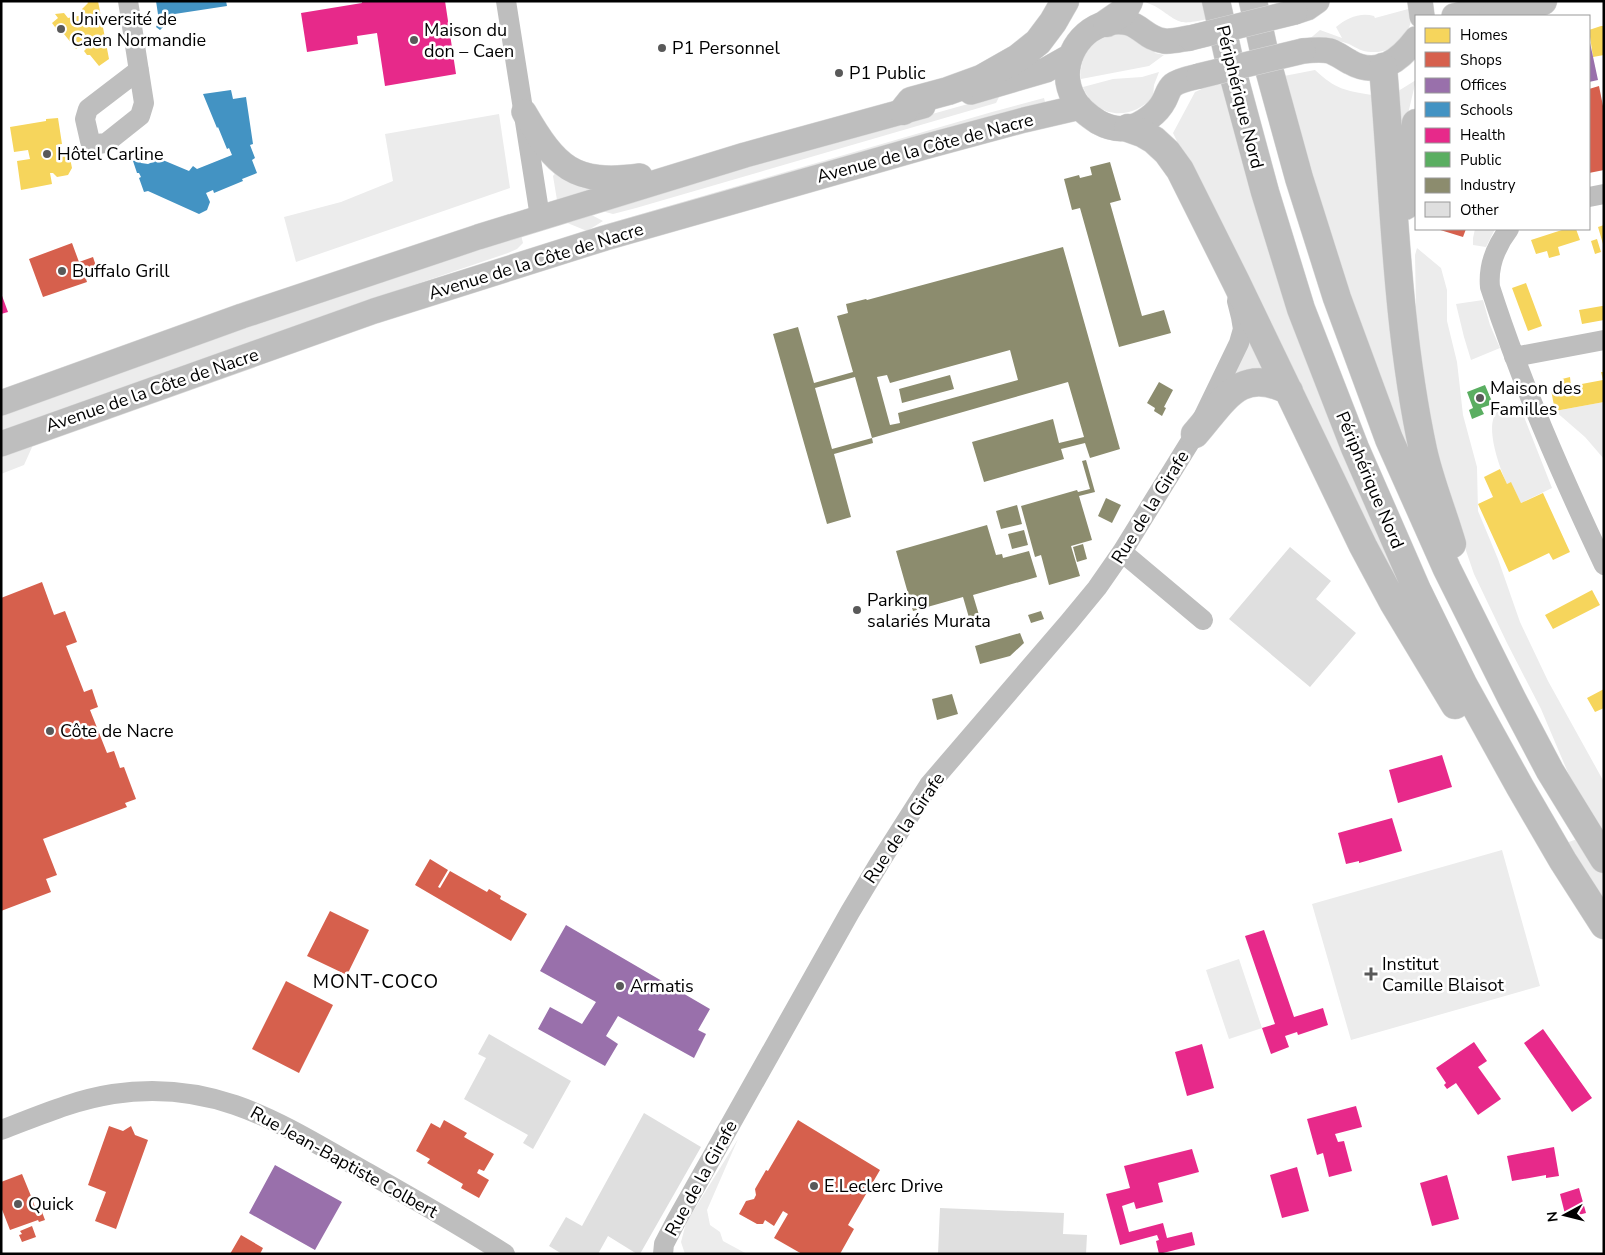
<svg xmlns="http://www.w3.org/2000/svg" width="1605" height="1255" viewBox="0 0 1605 1255" font-family="'Nunito Sans',sans-serif">
  <style>
    .green { fill: #ececec }
    .homes { fill: #f6d55c }
    .shops { fill: #d6604d }
    .offices { fill: #9970ab }
    .schools { fill: #4393c3 }
    .health { fill: #e7298a }
    .public { fill: #5aae61 }
    .industry { fill: #8c8c6e; fill-rule: evenodd }
    .building { fill: #dfdfdf }
    .lines { fill: none; stroke-linecap: round; stroke-linejoin: round }
    .major-casing { stroke: #dbdbdb; stroke-width: 26 }
    .highway-casing { stroke: #dbdbdb; stroke-width: 29 }
    .minor { stroke: #bebebe; stroke-width: 20 }
    .major { stroke: #bebebe; stroke-width: 25 }
    .highway { stroke: #bebebe; stroke-width: 28 }
    .major-bridge-casing { stroke: #dbdbdb; stroke-width: 26; stroke-linecap: butt }
    .major-bridge { stroke: #bebebe; stroke-width: 25 }
    .poi-dot { fill: #595959; stroke: #fff; stroke-width: 2 }
    .labels { text-anchor: middle; stroke-width: 5; stroke-linejoin: round; paint-order: stroke }
    .poi-label { font-size: 18px; fill: #000; stroke: #fff; text-anchor: start }
    .street-label { font-size: 18px; fill: #000; stroke: #fff }
    .neighbourhood-label { font-size: 19px; letter-spacing: 1px; fill: #000; stroke: #fff }
  </style>
  <rect width="100%" height="100%" fill="#fff"/>
  <path class="green" d="M1144 1H1204L1208 19C1178 25 1182 24 1158 8 1154 5 1148 4 1144 1Z
    M1412 8C1414 31 1396 54 1371 52 1362 52 1357 48 1349 44 1336 39 1321 39 1307 41L1320 30 1342 38 1336 27C1347 18 1360 12 1374 16L1375 18Z
    M1125 33 1153 50 1155 53 1164 55 1149 66 1081 79C1079 61 1089 39 1109 35 1114 34 1120 34 1125 33Z
    M1315 70C1335 89 1346 91 1372 95L1418 472 1380 378 1344 281 1284 76Z
    M1159 72 1154 85 1153 97C1131 121 1096 119 1083 87L1113 79 1142 77Z
    M1416 80 1408 114 1401 173 1395 93Z
    M1222 84 1260 221 1300 340 1345 459 1431 645H1427L1230 250 1173 133 1195 92 1206 87Z
    M1000 95 996 103 636 208 613 214 594 209Z
    M1044 98 1046 106 595 230 603 225 992 112Z
    M499 114 510 188 296 262 284 217 341 202 393 181 385 134Z
    M557 171 594 188 557 200 553 176Z
    M584 211 603 221 587 231 565 222Z
    M1475 229H1495L1486 247 1473 245V238Z
    M520 231 523 243 517 249 508 253 396 291 349 311 1 436V409Z
    M1417 248 1441 268 1447 290V321L1457 362 1463 415 1477 467 1478 511 1498 559 1520 622 1548 681 1604 782V832L1569 775 1541 709 1507 643 1474 574 1439 472 1417 361 1415 255Z
    M1483 300 1490 325 1500 348 1471 360 1464 337 1456 304Z
    M1249 341H1252L1271 375 1225 389Z
    M1604 402V459L1585 437 1555 411Z
    M1519 404 1552 488 1521 503 1511 483 1507 484C1500 469 1484 426 1497 412 1501 408 1513 406 1519 404Z
    M33 445 24 465 1 474V457Z
    M1583 837 1604 872V909L1563 844Z
    M1502 850 1540 986 1351 1040 1312 904Z
    M1239 959 1262 1028 1229 1039 1206 970Z
    M738 1139 707 1210 710 1225 720 1232 723 1241 747 1254H685L681 1242 686 1223Z"/>
  <path class="homes" d="M87 1H98L109 59 99 66 90 55H87L84 51 86 49 82 45 76 49 60 29 58 31 52 23 58 18 55 14 64 13 68 18 83 15 82 9 88 3Z
    M1601 26H1604V55L1593 57 1589 30Z
    M58 118 62 144 56 145 57 153 66 152V155L70 158 72 168 68 175 57 177 53 173H50L52 184 21 190 17 161 30 159 28 150 14 152 10 127 46 121V119Z
    M1604 225V244H1603L1598 227Z
    M1565 229H1576L1580 240 1558 247 1560 255 1549 258 1547 251 1536 254 1531 240Z
    M1597 239 1601 252 1595 254 1591 241Z
    M1526 283 1542 326 1528 331 1512 288Z
    M1602 306H1604V320L1582 324 1579 310Z
    M1601 372H1604V402L1555 411 1551 390 1564 387 1562 379 1570 377 1571 386 1603 380Z
    M1500 469 1507 484 1511 482 1521 503 1543 493 1570 552 1553 560 1549 553 1509 572 1478 504 1493 497 1484 477Z
    M1592 590 1600 605 1553 629 1545 615Z
    M1604 689V708L1595 712 1587 698Z"/>
  <path class="shops" d="M1599 86 1604 111V170L1589 173V89Z
    M1437 229H1466L1463 237Z
    M72 243 79 262 93 257 97 269 84 273 87 282 43 297 29 259Z
    M42 582 54 615 65 611 77 642 66 646 84 692 92 689 98 707 90 710 107 753 114 751 120 768 124 767 136 799 125 803 127 807 43 839 57 875 46 879 51 892 1 911V598Z
    M430 859 448 870 438 887 440 888 450 871 487 892 489 889 501 896 500 899 527 914 511 941 415 885Z
    M330 911 369 930 347 975 307 956Z
    M286 981 333 1005 299 1073 252 1049Z
    M444 1120 467 1133 464 1137 494 1154 484 1171 479 1169 477 1173 489 1180 479 1198 461 1188 463 1184 427 1163 430 1159 416 1151 431 1123 440 1128Z
    M798 1120 880 1170 848 1225 854 1229 840 1254H802L774 1238 788 1214 783 1211 774 1226 765 1220 763 1224H757L739 1214 746 1201 754 1199 756 1195 755 1189 766 1170 768 1171Z
    M109 1126 123 1131 131 1126 135 1135 148 1140 116 1229 95 1221 106 1192 88 1185Z
    M22 1174 31 1196 35 1195 37 1200 33 1201 37 1214 42 1212 45 1220 39 1222 38 1220 10 1230 1 1207V1182Z
    M32 1226 36 1237 22 1242 19 1235 22 1234 20 1231Z
    M241 1235 263 1248 260 1254H230Z"/>
  <path class="offices" d="M1589 38 1598 80 1589 82Z
    M566 925 710 1009 698 1030 706 1034 694 1058 618 1016 606 1036 618 1044 605 1066 538 1029 550 1007 582 1024 596 1002 540 971Z
    M275 1165 342 1202 315 1250 249 1213Z"/>
  <path class="schools" d="M156 1H226L227 6 168 15 166 19V24L160 30 156 27 159 21Z
    M231 90 233 99 246 97 253 144 250 145 255 158 252 160 257 173 242 179 243 181 214 193 213 190 206 193 210 202 207 210 199 214 148 191 144 192 139 178 141 177 139 173H137L133 161 139 159 141 163 148 164 155 161 156 159 158 158 189 171 193 166 197 169 232 155 229 148 227 149 218 127 217 128 203 94Z"/>
  <path class="health" d="M362 1H445L456 74 385 86 377 33 357 36 358 44 307 52 301 13 362 3Z
    M1 293 8 312 1 314Z
    M1442 755 1452 787 1398 803 1389 770Z
    M1392 818 1402 851 1359 863V861L1346 864 1338 833Z
    M1264 930 1294 1017 1323 1008 1328 1025 1298 1035 1297 1032 1285 1036 1289 1047 1271 1054 1262 1028 1275 1024 1245 936Z
    M1543 1029 1592 1098 1572 1112 1524 1043Z
    M1474 1042 1487 1061 1478 1067 1501 1099 1478 1115 1456 1083 1447 1089 1444 1085 1446 1083 1436 1068Z
    M1202 1044 1214 1088 1187 1096 1175 1052Z
    M1356 1106 1362 1127 1335 1134 1338 1142 1344 1141 1352 1171 1329 1177 1323 1153 1317 1155 1307 1119Z
    M1554 1147 1559 1176 1546 1178V1175L1512 1181 1507 1156Z
    M1192 1149 1199 1172 1158 1183 1163 1202 1136 1209 1134 1202 1122 1206 1129 1232 1163 1223 1167 1238 1192 1232 1195 1245 1159 1254 1156 1241 1159 1240 1157 1235 1120 1245 1106 1194 1130 1188 1124 1166Z
    M1297 1167 1309 1211 1282 1218 1270 1175Z
    M1447 1175 1459 1219 1432 1226 1420 1183Z
    M1579 1188 1586 1213 1566 1218 1560 1194Z"/>
  <path class="public" d="M1485 385 1493 404 1481 408 1484 414 1472 419 1469 410 1473 408 1467 392Z"/>
  <path class="industry" d="M1110 162 1121 200 1110 203 1142 316 1164 310 1171 333 1119 347 1080 208 1072 210 1064 179 1079 175 1080 178 1092 175 1090 167Z
    M1063 247 1120 449 1090 458 1085 443 1061 449 1064 459 984 482 972 442 1053 419 1059 443 1084 437 1068 382 872 438 855 377 815 388 832 449 872 438 873 443 834 454 851 517 827 524 773 334 798 327 814 383 853 372 837 316 848 313 846 304 866 299 867 300ZM1010 350 1018 380 898 413 900 423 890 425 877 377 887 375 890 383Z
    M950 375 954 389 902 403 899 389Z
    M1159 382 1173 390 1164 407 1166 408 1162 416 1154 411 1155 408 1147 403Z
    M1086 460 1095 492 1079 496 1092 540 1071 546 1080 576 1049 585 1041 555 1035 557 1021 506 1077 490 1078 492 1090 489 1082 461Z
    M1106 498 1121 505 1112 523 1098 516Z
    M1017 505 1022 524 1001 529 996 511Z
    M987 525 996 555 1002 554 1003 558 1029 551 1037 577 973 595 982 625 972 628 963 597 913 611 896 551Z
    M1024 530 1028 545 1012 549 1008 534Z
    M1083 544 1087 559 1077 562 1073 547Z
    M1041 611 1044 619 1031 623 1028 615Z
    M1020 633 1024 643 1010 656 980 664 975 646Z
    M952 694 958 714 937 720 932 699Z"/>
  <path class="building" d="M97 269 99 275 86 280 84 273Z
    M1290 547 1331 581 1316 599 1356 633 1310 687 1229 619Z
    M489 1034 571 1081 533 1149 523 1143 528 1135 464 1099 486 1058 478 1054Z
    M644 1113 701 1147 640 1254H637L608 1236 598 1254H562L549 1246 566 1217 582 1226Z
    M940 1208 1064 1213 1063 1234 1087 1235 1086 1254H938Z"/>
  <g class="lines">
    <g class="major-casing">
      <path id="major" d="M1420 1 1422 16
        M1295 12 1307 8 1317 1
        M1454 16 1515 2
        M1190 38C1182 39 1172 42 1164 41 1141 38 1139 16 1107 23 1075 31 1057 69 1074 99 1079 109 1089 116 1098 122 1107 127 1118 130 1128 128 1142 125 1158 113 1164 101 1167 96 1168 89 1173 85 1179 80 1191 78 1199 76
        M1303 51C1312 50 1321 49 1330 51 1338 54 1344 59 1350 62 1378 78 1400 60 1416 39
        M971 92 1046 70 1069 57
        M524 112C556 167 573 185 640 176
        M1 403 242 316 478 237 745 155 923 106
        M1 444 374 311 605 238 924 147 1024 120 1080 107"/>
    </g>
    <g class="highway-casing">
      <path id="highway" d="M1216 1 1229 59 1265 192 1301 309 1355 448 1417 590 1463 684 1520 787 1563 861 1604 925
        M1253 1 1264 51 1299 178 1337 298 1389 439 1447 569 1512 699 1550 771 1604 859
        M1493 16 1543 1
        M1107 23 1123 12 1129 1
        M1383 67C1394 194 1396 324 1423 450 1430 482 1443 513 1452 544
        M903 111 911 101 948 91 981 79 1018 58 1038 42 1053 22 1065 1
        M1128 128 1142 133 1154 140 1167 152 1180 170 1236 282 1363 546 1393 602 1455 705
        M1405 206 1416 123
        M1195 434C1224 401 1240 365 1289 391"/>
    </g>
    <path class="minor" d="M128 1 144 103 140 116 106 143 97 144 90 141 85 119 88 109 139 70
      M506 1 540 217
      M1589 197 1604 194
      M1509 229C1496 246 1488 266 1490 287 1521 383 1561 474 1604 565
      M1514 357 1604 340
      M1122 552 1203 620
      M1 1130C38 1116 74 1100 113 1094 216 1078 283 1125 368 1173 414 1199 460 1225 505 1254
      M663 1254 664 1244 676 1221 850 912 880 862 929 785 1069 622 1097 588 1122 552 1195 434 1239 343 1243 329 1241 317 1237 301"/>
    <use href="#major" class="major"/>
    <use href="#highway" class="highway"/>
    <g class="major-bridge-casing">
      <path id="major-bridge" d="M1190 38 1295 12
        M1199 76 1303 51"/>
    </g>
    <use href="#major-bridge" class="major-bridge"/>
  </g>
  <g class="poi-dot">
    <circle cx="61" cy="29" r="5"/>
    <circle cx="414" cy="40" r="5"/>
    <circle cx="662" cy="48" r="5"/>
    <circle cx="839" cy="73" r="5"/>
    <circle cx="47" cy="154" r="5"/>
    <circle cx="62" cy="271" r="5"/>
    <circle cx="1480" cy="398" r="5"/>
    <circle cx="857" cy="610" r="5"/>
    <circle cx="50" cy="731" r="5"/>
    <path d="M1368.5 966.5h5v5h5v5h-5v5h-5v-5h-5v-5h5z"/>
    <circle cx="620" cy="986" r="5"/>
    <circle cx="814" cy="1186" r="5"/>
    <circle cx="18" cy="1204" r="5"/>
  </g>
  <g class="labels">
    <g class="poi-label">
      <text x="71" y="25">Université de<tspan x="71" dy="21">Caen Normandie</tspan></text>
      <text x="424" y="36">Maison du<tspan x="424" dy="21">don – Caen</tspan></text>
      <text x="672" y="54">P1 Personnel</text>
      <text x="849" y="79">P1 Public</text>
      <text x="57" y="160">Hôtel Carline</text>
      <text x="72" y="277">Buffalo Grill</text>
      <text x="1490" y="394">Maison des<tspan x="1490" dy="21">Familles</tspan></text>
      <text x="867" y="606">Parking<tspan x="867" dy="21">salariés Murata</tspan></text>
      <text x="60" y="737">Côte de Nacre</text>
      <text x="1382" y="970">Institut<tspan x="1382" dy="21">Camille Blaisot</tspan></text>
      <text x="630" y="992">Armatis</text>
      <text x="824" y="1192">E.Leclerc Drive</text>
      <text x="28" y="1210">Quick</text>
    </g>
    <g class="street-label">
      <text transform="translate(1240 97) rotate(76)" y="6">Périphérique Nord</text>
      <text transform="translate(925 148) rotate(-15)" y="6">Avenue de la Côte de Nacre</text>
      <text transform="translate(536 261) rotate(-17)" y="6">Avenue de la Côte de Nacre</text>
      <text transform="translate(152 390) rotate(-19)" y="6">Avenue de la Côte de Nacre</text>
      <text transform="translate(1370 480) rotate(67)" y="6">Périphérique Nord</text>
      <text transform="translate(1150 507) rotate(-58)" y="6">Rue de la Girafe</text>
      <text transform="translate(904 828) rotate(-56)" y="6">Rue de la Girafe</text>
      <text transform="translate(344 1162) rotate(29)" y="6">Rue Jean-Baptiste Colbert</text>
      <text transform="translate(701 1178) rotate(-61)" y="6">Rue de la Girafe</text>
    </g>
    <g class="neighbourhood-label">
      <text x="376" y="988">MONT-COCO</text>
    </g>
  </g>
  <rect width="1605" height="1255" fill="none" stroke="#000000" stroke-width="5"/>
  <rect x="1415" y="15" width="175" height="215" fill="#ffffff" stroke="#999999"/>
  <rect x="1425" y="28" width="25" height="15" fill="#f6d55c" stroke="#999999"/>
  <text x="1460" y="40" font-size="15" fill="#000000">Homes</text>
  <rect x="1425" y="52" width="25" height="15" fill="#d6604d" stroke="#999999"/>
  <text x="1460" y="65" font-size="15" fill="#000000">Shops</text>
  <rect x="1425" y="78" width="25" height="15" fill="#9970ab" stroke="#999999"/>
  <text x="1460" y="90" font-size="15" fill="#000000">Offices</text>
  <rect x="1425" y="102" width="25" height="15" fill="#4393c3" stroke="#999999"/>
  <text x="1460" y="115" font-size="15" fill="#000000">Schools</text>
  <rect x="1425" y="128" width="25" height="15" fill="#e7298a" stroke="#999999"/>
  <text x="1460" y="140" font-size="15" fill="#000000">Health</text>
  <rect x="1425" y="152" width="25" height="15" fill="#5aae61" stroke="#999999"/>
  <text x="1460" y="165" font-size="15" fill="#000000">Public</text>
  <rect x="1425" y="178" width="25" height="15" fill="#8c8c6e" stroke="#999999"/>
  <text x="1460" y="190" font-size="15" fill="#000000">Industry</text>
  <rect x="1425" y="202" width="25" height="15" fill="#dfdfdf" stroke="#999999"/>
  <text x="1460" y="215" font-size="15" fill="#000000">Other</text>
  <g transform="translate(1565 1215) rotate(263)" stroke="#ffffff" stroke-width="4" paint-order="stroke">
  <path d="M0-4L9 19L0 12L-9 19Z" fill="#000000"/>
  <text y="-8" font-size="14" font-weight="bold" text-anchor="middle" fill="#000000">N</text>
  </g>
</svg>
